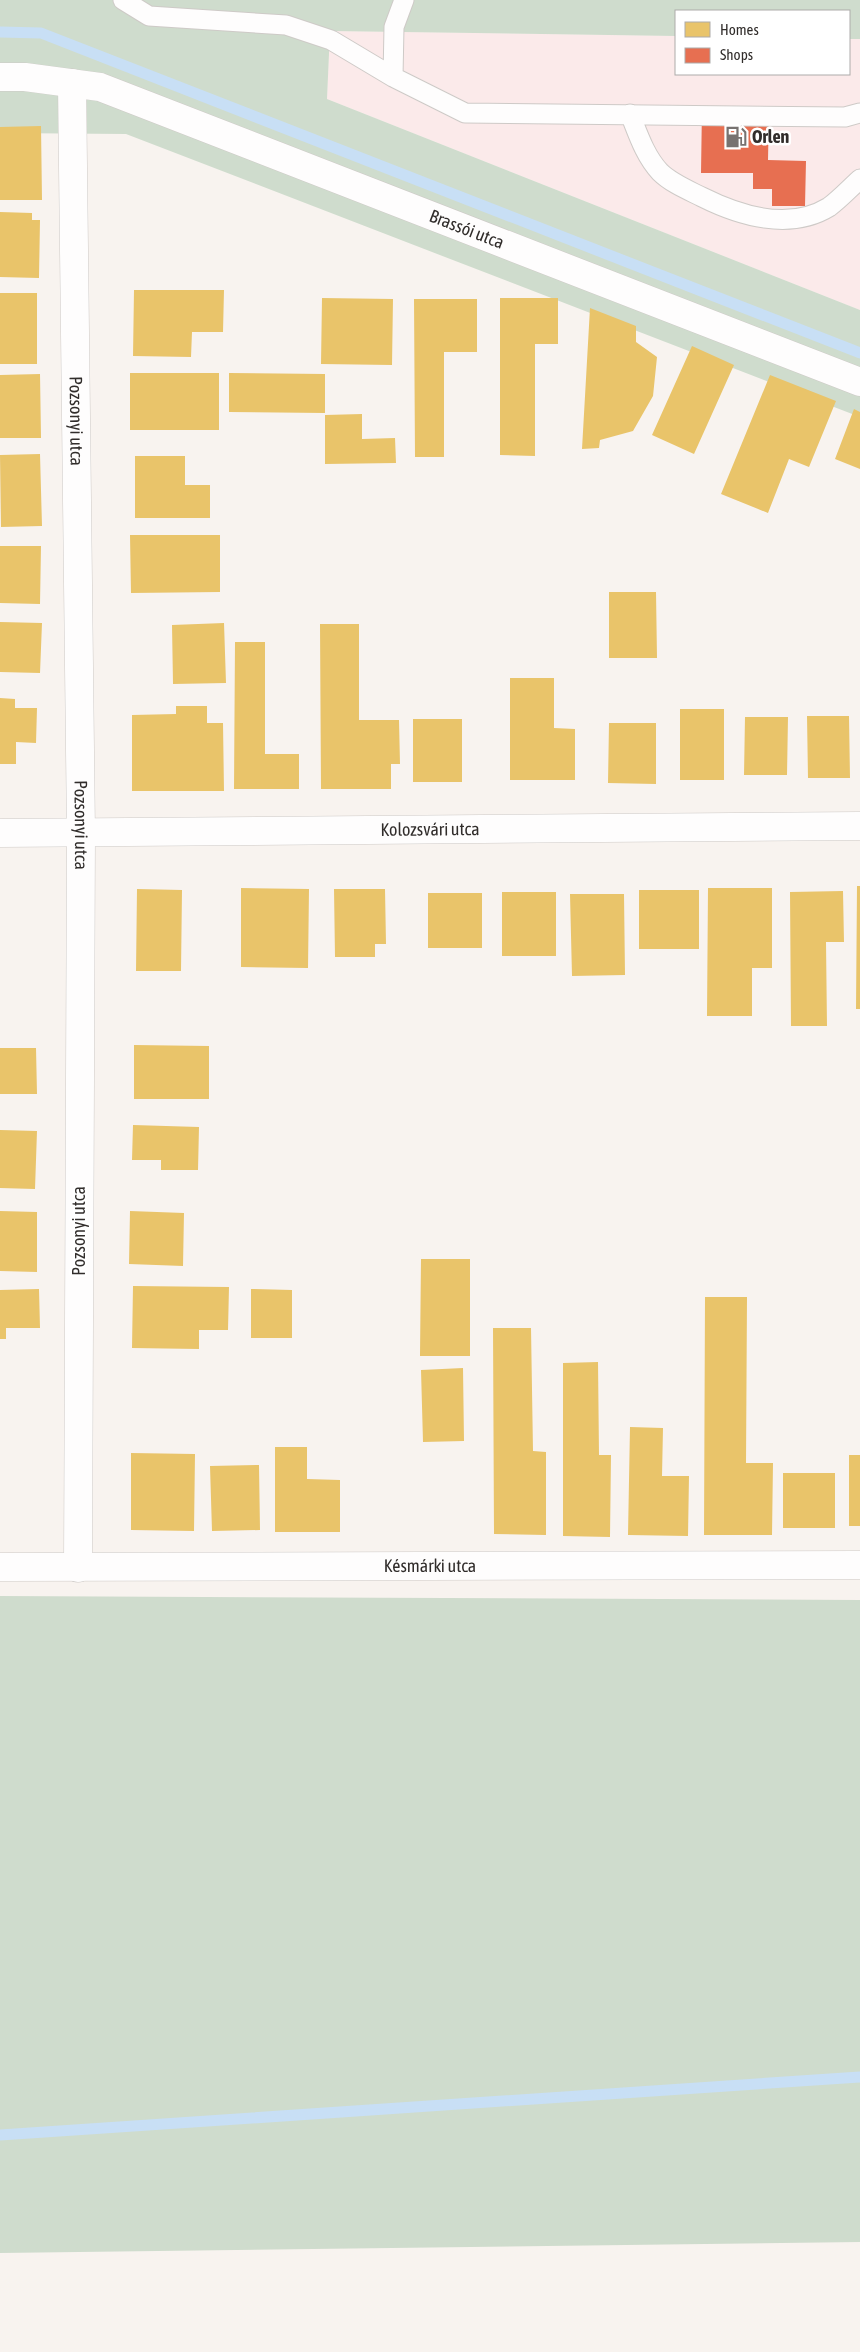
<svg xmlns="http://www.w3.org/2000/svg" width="860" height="2352" viewBox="0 0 860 2352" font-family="'Asap Condensed',sans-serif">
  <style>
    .commercial { fill: #fbeaea }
    .green { fill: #cfdccd }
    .homes { fill: #e9c46a }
    .shops { fill: #e76f51 }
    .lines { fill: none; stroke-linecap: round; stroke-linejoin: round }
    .stream { stroke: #c8dff5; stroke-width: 11 }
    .service-casing { stroke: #cecac7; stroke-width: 21 }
    .minor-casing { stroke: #cecac7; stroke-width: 29 }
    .service { stroke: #fefdfd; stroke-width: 19 }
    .minor { stroke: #fefdfd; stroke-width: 28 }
    .labels { text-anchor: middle; stroke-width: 5; stroke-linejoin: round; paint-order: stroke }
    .poi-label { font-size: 18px; font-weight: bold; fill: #312d2b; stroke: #fff; text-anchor: start }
    .street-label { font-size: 18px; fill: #312d2b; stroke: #fff }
  </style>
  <rect width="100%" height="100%" fill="#f8f3ef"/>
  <path class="commercial" d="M330 31 676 36V74H849V39H860V310L327 99Z"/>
  <path class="green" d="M0 0H860V39H849V11H676V36L330 31 327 99 860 310V417L126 134 0 133Z
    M0 1596 860 1600V2242L0 2253Z"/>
  <path class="homes" d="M41 126 42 200H0V127Z
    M0 212 32 213V220H40L39 278 0 277Z
    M134 290H224L223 332H192L191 357 133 356Z
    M0 293H37V364H0Z
    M322 298 393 299 392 365 321 364Z
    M500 298H558V344H535V456L500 455Z
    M414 299H477V352H444V457H415Z
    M590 308 636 326V342L657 357 653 396 633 431 600 440 599 448 582 449Z
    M692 346 734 365 694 454 652 435Z
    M130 373H219V430H130Z
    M229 373 325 374V413L229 412Z
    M40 374 41 438H0V375Z
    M770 375 836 401 809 467 789 459 768 513 721 494Z
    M854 409 860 412V469L835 459Z
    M362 414V439L395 438 396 463 325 464V415Z
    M40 454 42 526 1 527 0 455Z
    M135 456H185V485H210V518H135Z
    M130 535H220V592L131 593Z
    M0 546H41L40 604 0 603Z
    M609 592H656L657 658H609Z
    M0 622 42 623 40 673 0 672Z
    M224 623 226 683 173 684 172 625Z
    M320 624H359V720H399L400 764H391V789H321Z
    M235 642H265V754H299V789H234Z
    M510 678H554V728L575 729V780H510Z
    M0 698 15 699V708H37L36 743 16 742V764H0Z
    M176 706H207V723H223L224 791H132V715L176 714Z
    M680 709H724V780H680Z
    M807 716H849L850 778H808Z
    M745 717H788L787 775H744Z
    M413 719H462V782H413Z
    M609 723H656V784L608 783Z
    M857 886H860V1009H856Z
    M241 888 309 889 308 968 241 967Z
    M708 888H772V968H752V1016H707Z
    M137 889 182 890 181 971H136Z
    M334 889H385L386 944H375V957H335Z
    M639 890H699V949H639Z
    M843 891 844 942H826L827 1026H791L790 892Z
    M502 892H556V956H502Z
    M428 893H482V948H428Z
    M570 894H624L625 975 572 976Z
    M134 1045 209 1046V1099H134Z
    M0 1048H36L37 1094H0Z
    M133 1125 199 1127 198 1170H161V1160H132Z
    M0 1130 37 1131 35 1189 0 1188Z
    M0 1211 37 1212V1272L0 1271Z
    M130 1211 184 1213 183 1266 129 1264Z
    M421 1259H470V1356H420Z
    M133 1286 229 1287 228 1330H199V1349L132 1348Z
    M39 1289 40 1328H6V1339H0V1290Z
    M251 1289 292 1290V1338H251Z
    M705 1297H747L746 1463H773L772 1535H704Z
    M493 1328H531L533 1451 546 1452V1535L494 1534Z
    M598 1362 599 1455H611L610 1537 563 1536V1363Z
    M463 1368 464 1441 423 1442 421 1370Z
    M630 1427 663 1428 662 1476H689L688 1536 628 1535Z
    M275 1447H307V1479L340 1480V1532H275Z
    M131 1453 195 1454 194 1531 131 1530Z
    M849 1455H860V1526H849Z
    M259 1465 260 1530 212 1531 210 1466Z
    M783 1473H835V1528H783Z"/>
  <path class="shops" d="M702 107 769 108 768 160 806 161 805 206H772V189H753V173H701Z"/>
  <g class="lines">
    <path class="stream" d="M0 32 41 33 860 353
      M0 2135 860 2077"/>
    <g class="service-casing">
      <path id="service" d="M123 0 149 16 286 25 331 40 393 77 465 113 845 117 860 113
        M393 77 394 27 404 0
        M630 114C638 134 645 156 660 172 671 183 688 190 702 197 740 216 790 231 829 207 840 199 850 188 860 179"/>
    </g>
    <g class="minor-casing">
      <g id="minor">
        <path id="s1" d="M0 77H25L100 87 860 382"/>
        <path id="s2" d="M72 83 81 833 78 1568"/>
        <path id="s3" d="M0 833 860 826"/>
        <path id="s4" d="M0 1567 860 1565"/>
      </g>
    </g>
    <use href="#service" class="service"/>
    <use href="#minor" class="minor"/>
  </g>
  <defs>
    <g id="fuel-bare" transform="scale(1.725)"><path d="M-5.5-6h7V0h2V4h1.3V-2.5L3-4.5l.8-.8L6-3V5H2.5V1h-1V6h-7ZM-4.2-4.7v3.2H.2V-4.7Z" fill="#777270" stroke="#fff" stroke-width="2.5" paint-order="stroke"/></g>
  </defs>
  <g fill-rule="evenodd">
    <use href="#fuel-bare" x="736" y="137"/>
  </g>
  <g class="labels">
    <g class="poi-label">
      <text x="752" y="143">Orlen</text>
    </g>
    <g class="street-label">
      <text dy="6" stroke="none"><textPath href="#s1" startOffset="494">Brassói utca</textPath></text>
      <text dy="6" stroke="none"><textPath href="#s2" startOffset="338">Pozsonyi utca</textPath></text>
      <text dy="6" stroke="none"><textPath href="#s2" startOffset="742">Pozsonyi utca</textPath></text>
      <text dy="6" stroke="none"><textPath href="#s3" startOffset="430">Kolozsvári utca</textPath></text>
      <text transform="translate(79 1231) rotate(-90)" y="6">Pozsonyi utca</text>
      <text dy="6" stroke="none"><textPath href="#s4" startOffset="430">Késmárki utca</textPath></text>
    </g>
  </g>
  <rect x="675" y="10" width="175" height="65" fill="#ffffff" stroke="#adabaa"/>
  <rect x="685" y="22" width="25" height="15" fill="#e9c46a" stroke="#adabaa"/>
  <text x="720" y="35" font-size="15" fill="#312d2b">Homes</text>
  <rect x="685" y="48" width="25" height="15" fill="#e76f51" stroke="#adabaa"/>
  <text x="720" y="60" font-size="15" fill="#312d2b">Shops</text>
</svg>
